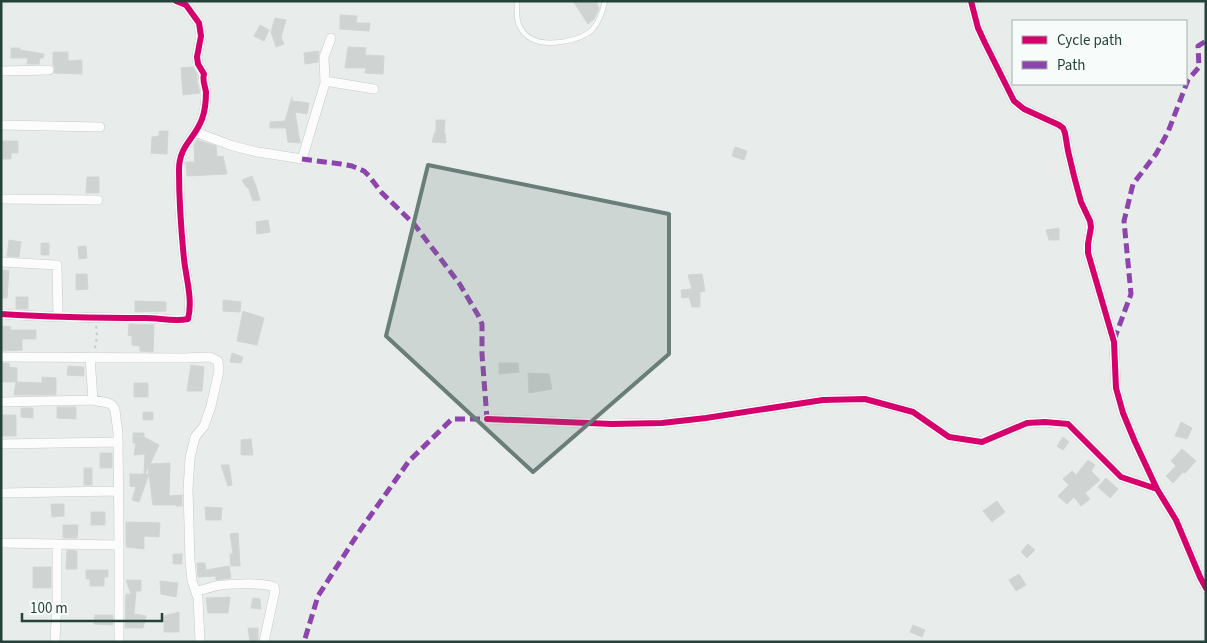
<svg xmlns="http://www.w3.org/2000/svg" width="1207" height="643" viewBox="0 0 1207 643" font-family="'Source Sans 3',sans-serif">
  <style>
    .building { fill: #cfd4d2; stroke: #d1d6d4 }
    .lines { fill: none; stroke-linecap: round; stroke-linejoin: round }
    .service-casing { stroke: #c5cac8; stroke-width: 5.5 }
    .minor-casing { stroke: #c5cac8; stroke-width: 10 }
    .path { stroke: #c3ccca; stroke-width: 2; stroke-dasharray: 2.5 4; stroke-linecap: butt }
    .service { stroke: #fcfcfc; stroke-width: 4.5 }
    .minor { stroke: #fcfcfc; stroke-width: 9 }
    .quiet { stroke: #8e44ad; stroke-width: 5; stroke-dasharray: 10 5; stroke-linecap: butt }
    .cycleway-casing { stroke: #f7fbf9; stroke-width: 9 }
    .cycleway { stroke: #d6006c; stroke-width: 6 }
    .marked { fill: #697e78; fill-opacity: 0.2; stroke: #697e78; stroke-width: 4; stroke-linejoin: round }
  </style>
  <rect width="100%" height="100%" fill="#e8edeb"/>
  <path class="building" d="M573 1H596L599 9 594 19 588 24Z
    M340 15 357 16 356 23H370L369 31 340 29Z
    M275 18 286 20 281 37 284 44 276 47 271 32Z
    M260 25 269 30 264 41 254 36Z
    M348 47 366 48 365 55 384 56 383 74 365 73 366 68H345Z
    M11 48H20V50L44 54 43 58H40L39 64H27L28 58H11Z
    M319 51 318 62 305 64 304 53Z
    M53 52H68V61L82 60V74L54 73 55 69 53 65Z
    M193 67 197 74V82L200 93 183 95 181 68Z
    M292 97V101L309 103 307 114 295 112 300 143 288 142 286 128H270V122L285 121Z
    M436 120H445L444 133H445L446 143 432 142 435 132H436Z
    M159 131H168L167 154 151 153 152 137 159 136Z
    M197 140 216 146 217 157 223 156 227 174 187 176 186 162H195L194 145Z
    M1 141H18V153H11V159H1Z
    M735 147 747 151 744 160 732 156Z
    M252 176 256 186 260 200 253 201 248 187 247 188 242 180Z
    M87 177H99V193H86Z
    M268 220 270 232 257 234 256 222Z
    M1059 228V240H1049L1046 230Z
    M9 240 21 242 19 257 7 256Z
    M41 243H49V255H41Z
    M86 246 87 258 79 259 78 247Z
    M1 270 9 271 7 298H1Z
    M76 274H87L88 289 76 290Z
    M702 274 705 291 700 292V307H692L689 297 682 298 681 290 692 289 688 275Z
    M16 297H28V309H16Z
    M223 300 241 302 240 312 223 311Z
    M135 301 166 302V311L135 312Z
    M243 311 264 318 257 345 237 341Z
    M129 324 154 325 153 352 140 351V346L132 345V336L128 335Z
    M1 326 11 327 10 330H36V339H22V350L2 351Z
    M232 353 243 357 241 363 230 362Z
    M2 363H9V367L17 368V382L42 383V377L56 378V395H14L16 382H1Z
    M499 363H518L519 372 499 374Z
    M191 365 204 367 202 391H187Z
    M68 366 84 367V376L67 375Z
    M528 373 549 374 552 389 529 393Z
    M134 383H148V397H134Z
    M57 407H76V419L57 418Z
    M21 408H33V418L21 417Z
    M143 412H153V420H143Z
    M2 415H16V436H2Z
    M1181 422 1192 428 1187 439 1175 436Z
    M133 433H144V437L159 445 150 464 170 463 169 496 182 495V506H176V505H153L148 467 145 474H149L139 502 132 500 136 487 130 486V474H144L145 454 134 455 136 443H133Z
    M1063 437 1069 442 1063 450 1057 446Z
    M251 439 253 455H241V440Z
    M1182 449 1196 461 1185 473 1183 472 1173 483 1166 476 1176 466 1171 461Z
    M100 453H112V468H100Z
    M1088 460 1095 465 1091 471 1100 480 1085 493 1090 499 1081 506 1074 497 1067 504 1058 496 1069 485 1063 479 1072 471 1076 475Z
    M221 465H229L232 485 228 486Z
    M84 468H92V485H84Z
    M1106 478 1118 489 1110 498 1098 487Z
    M997 501 1005 512 992 522 983 511Z
    M51 504H64V516L52 517Z
    M205 507 222 508 221 520H206Z
    M91 512H105V525H91Z
    M126 522 160 523 159 537 144 536V549L126 547Z
    M63 525H78L77 538H63Z
    M238 533 240 566H231L230 554H233L230 534Z
    M1028 544 1035 550 1027 558 1021 552Z
    M67 550 77 551V569H66Z
    M173 554H182V564H173Z
    M197 563H205L206 570 229 566 231 578 216 580V576L198 577Z
    M33 567H51V588H33Z
    M86 570H108V577H104V586H90V579H86Z
    M1019 574 1026 585 1016 591 1009 580Z
    M126 580H141V591H136L134 614 146 616 143 628H125L126 594H131Z
    M160 581 178 583 176 597 161 594Z
    M230 597 228 613H208L206 598Z
    M253 598 260 599 261 609 251 608Z
    M179 612V632H164V616Z
    M95 615H113V625L94 624Z
    M913 625 925 630 922 637 910 632Z
    M248 628H258V640L250 641Z"/>
  <g class="lines">
    <g class="service-casing">
      <path id="service" d="M517 1C517 9 516 18 519 25 521 30 526 36 532 39 547 47 580 41 592 30 599 22 603 11 605 1"/>
    </g>
    <g class="minor-casing">
      <path id="minor" d="M971 1 978 28 985 43 1014 101 1024 109 1059 125 1063 128 1065 133 1068 151 1074 176 1081 202 1090 221 1091 227 1088 244V253L1114 342 1116 388 1123 413 1135 442 1157 489 1176 520 1200 577 1206 588
        M1 71 49 70
        M325 81 374 89
        M1 125 100 127
        M195 132 233 146 258 152 302 159 325 83 324 57 331 38
        M1 199 98 200
        M1 262 57 265 58 317
        M1 314C49 317 97 318 146 318 159 318 175 322 188 319 193 300 186 278 184 259 181 229 179 200 179 170 179 145 195 139 202 119 205 111 206 101 206 92 205 86 202 80 204 74L198 64 197 57 201 36 199 23 186 5 176 1
        M1 357 184 358 210 357 218 361 219 371 211 406 204 426 195 437 190 458 188 489 190 561 192 581 198 598 200 642
        M90 357 93 400
        M1 402 93 400 108 403 112 405 115 410 118 433 119 545 57 544
        M487 419 612 424 662 423 706 418 823 400 865 399 913 412 949 437 982 442 1027 423 1045 422 1068 424 1121 477 1157 489
        M1 444 118 442
        M1 493 118 491
        M1 543 57 544V601L55 642
        M196 591C203 590 209 588 215 586 226 584 265 582 274 587L275 590 264 642
        M119 642V545"/>
    </g>
    <path class="path" d="M95 348 97 336 96 325"/>
    <use href="#service" class="service"/>
    <use href="#minor" class="minor"/>
    <path class="quiet" d="M302 159 341 164 352 166 364 171 369 176 382 193 414 224 459 283 478 315 482 324V354L487 419H452L409 461 361 529 318 596 304 642
      M1114 340 1131 294 1124 221 1133 184 1156 154 1168 132 1188 80 1199 67 1198 46 1206 41"/>
    <g class="cycleway-casing">
      <path id="cycleway" d="M971 1 978 28 985 43 1014 101 1024 109 1059 125 1063 128 1065 133 1068 151 1074 176 1081 202 1090 221 1091 227 1088 244V253L1114 342 1116 388 1123 413 1135 442 1157 489 1176 520 1200 577 1206 588
        M1 314C49 317 97 318 146 318 159 318 175 322 188 319 193 300 186 278 184 259 181 229 179 200 179 170 179 145 195 139 202 119 205 111 206 101 206 92 205 86 202 80 204 74L198 64 197 57 201 36 199 23 186 5 176 1
        M487 419 612 424 662 423 706 418 823 400 865 399 913 412 949 437 982 442 1027 423 1045 422 1068 424 1121 477 1157 489"/>
    </g>
    <use href="#cycleway" class="cycleway"/>
  </g>
  <path class="marked" d="M428 165 669 214V354L533 472 386 336Z"/>
  <rect width="1207" height="643" fill="none" stroke="#24423a" stroke-width="5"/>
  <rect x="1012" y="20" width="175" height="65" fill="#f7fbf9" stroke="#a3b1ad"/>
  <rect x="1022" y="36" width="25" height="8" fill="#d6006c" stroke="#a3b1ad"/>
  <text x="1057" y="45" font-size="15" fill="#24423a">Cycle path</text>
  <rect x="1022" y="61" width="25" height="8" fill="#8e44ad" stroke="#a3b1ad"/>
  <text x="1057" y="70" font-size="15" fill="#24423a">Path</text>
  <path d="M22 613v8h140v-8" fill="none" stroke="#24423a" stroke-width="2.5"/>
  <text x="30" y="613" font-size="15" fill="#24423a" stroke="#f7fbf9" stroke-width="4" paint-order="stroke">100 m</text>
</svg>
